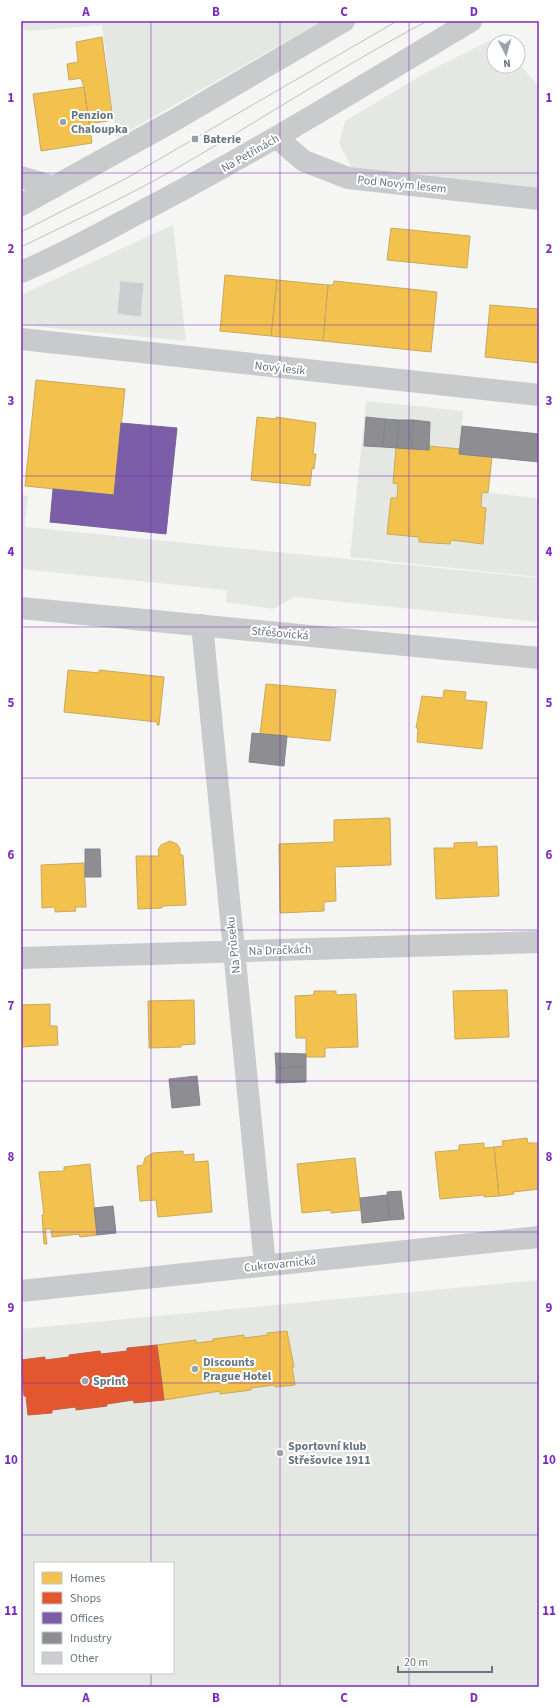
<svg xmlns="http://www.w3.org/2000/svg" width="560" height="1708" viewBox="0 0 560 1708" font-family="'Source Sans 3',sans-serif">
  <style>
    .green { fill: #e4e7e2; fill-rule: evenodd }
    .homes { fill: #f2c14e; stroke: #c8aa5d }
    .shops { fill: #e4572e; stroke: #be6047 }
    .offices { fill: #7b5ea7; stroke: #75659c }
    .industry { fill: #8d8d92; stroke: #82868d }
    .building { fill: #cccdce; stroke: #e4e4e4 }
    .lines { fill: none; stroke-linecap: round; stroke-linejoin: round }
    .minor { stroke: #c9cacb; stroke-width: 22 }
    .tertiary { stroke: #c9cacb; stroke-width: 22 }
    .tram { stroke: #bfc0c1; stroke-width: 1 }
    .grid { fill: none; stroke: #7b2cbf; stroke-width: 1; stroke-opacity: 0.55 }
    .poi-dot { fill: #99a2a9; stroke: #fff; stroke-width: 1.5 }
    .labels { text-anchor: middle; stroke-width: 4; stroke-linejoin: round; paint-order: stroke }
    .poi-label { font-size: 12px; font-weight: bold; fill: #677681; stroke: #fff; text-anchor: start }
    .street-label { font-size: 12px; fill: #677681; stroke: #fff }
    .neatline { fill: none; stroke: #7b2cbf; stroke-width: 1.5 }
    .grid-label { font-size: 13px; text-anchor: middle; font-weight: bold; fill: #7b2cbf }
  </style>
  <rect width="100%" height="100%" fill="#f5f5f4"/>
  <path class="green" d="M21 21H322L116 138 102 25 28 31 21 28Z
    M501 35 504 42H494V66H518V63L539 86V188L352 168 339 143 345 121 427 72Z
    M173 225 186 341 21 325V295ZM120 281 144 284 141 316 117 314Z
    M366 401 463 411 460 449 429 446 430 422 367 418 396 448 393 483 398 484 397 498H391L387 534 419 537V542L450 544 451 540 483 544 486 508 481 507 482 492 536 498 539 499V577L350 557Z
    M21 494 28 496 25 527 539 578V622L294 597 274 609 226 602 227 590 21 569Z
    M539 1280V1687H21V1329ZM35 1563H173V1673H35Z"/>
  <path class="homes" d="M102 37 113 120 89 124 84 87 81 78 69 80 67 64 78 62 76 42Z
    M84 87 92 143 41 151 33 94Z
    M391 228 470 236 467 268 387 260Z
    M225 275 277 280 271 336 220 331Z
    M277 280 328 285 323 341 271 336Z
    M334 281 437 292 431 352 323 341 328 285H333Z
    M490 305 539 309V363L485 357Z
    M36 380 125 389 114 495 25 486Z
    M257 417 276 419V417L316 423 313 454H316L314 469 312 468 310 486 251 480Z
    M429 446 460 449 459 454 492 457 488 493 482 492 481 507 486 508 483 544 451 540 450 544 419 542V537L387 534 391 498H397L398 484 393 483 396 448 429 450Z
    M68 670 99 673V670L164 677 159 725H157V722L64 712Z
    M266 684 336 690 330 741 260 734Z
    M444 690 466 692 465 700 487 702 482 749 417 742 418 728H416L422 696 443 698Z
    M390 818 391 865 335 867 336 901 324 902V911L280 913 279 844 334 842V820Z
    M170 841 177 844 180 849V855H183L186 905 162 906V908L138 909 136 856H159L158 850 161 845Z
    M477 842V847L497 846 499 896 436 899 434 848H454V843Z
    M84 863 86 907H75L76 911 55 912V907L42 908 41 865Z
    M507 990 509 1037 455 1039 453 991Z
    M314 991H336V995L356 994 358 1047 325 1048V1057H306V1038H296L295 996 314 995Z
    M194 1000 195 1044 181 1045V1047L149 1048 148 1001Z
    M50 1004V1026H57L58 1045 21 1047V1005Z
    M527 1138 528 1143H539V1189L513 1192 514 1194 499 1196 494 1147 503 1146 502 1141Z
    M484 1143V1148L494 1147 499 1196 484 1197V1195L440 1199 435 1152 459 1150V1145Z
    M183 1151V1155L194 1154V1162L208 1161 212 1212 158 1217 156 1200 140 1201 137 1166 143 1165 145 1158 153 1153Z
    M355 1158 361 1210 331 1213V1210L302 1213 297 1164Z
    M90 1164 97 1235 80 1237 79 1234 52 1237 51 1229H45L47 1244H44L42 1215H44L39 1172 64 1171V1167Z
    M287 1331 294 1367H292L295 1385 275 1387 274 1385 251 1388V1390L220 1394V1391L164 1400 157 1345 196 1340V1343L213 1341V1339L244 1335V1338L268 1335 267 1333Z"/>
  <path class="shops" d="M157 1345 164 1400 134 1403 133 1400 107 1404V1406L76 1410V1407L52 1410V1413L28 1415 26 1396H24L21 1360 45 1357V1360L69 1357V1355L100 1351 101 1354 127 1351V1348Z"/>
  <path class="offices" d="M121 423 177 428 166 534 50 522 53 489 114 495Z"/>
  <path class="industry" d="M366 417 385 419 383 447 364 446Z
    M385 419 399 420 397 448 383 447Z
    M399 420H413L412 449 397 448Z
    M413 420 430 422 429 450 412 449Z
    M462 426 539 434V462L459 454Z
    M252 733 287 736 284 766 249 762Z
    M85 849H100L101 877H85Z
    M275 1053 306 1054V1067L276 1068Z
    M306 1067V1082L276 1083V1068Z
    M197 1076 200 1105 172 1108 169 1079Z
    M401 1191 404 1219 390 1220 387 1192Z
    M387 1195 390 1220 362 1223 360 1198Z
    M113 1206 116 1233 97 1235 94 1208Z"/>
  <path class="building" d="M120 281 144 283 141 317 117 314Z"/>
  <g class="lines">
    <path class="minor" d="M277 138 304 161 348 178 539 199
      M21 177 54 187
      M21 339 539 395
      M21 608 539 658
      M202 625 265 1265
      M21 958 539 942
      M21 1291 539 1237"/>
    <path class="tertiary" d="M21 205 173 121 344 21
      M21 272C65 254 106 230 148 208 259 150 364 85 471 21"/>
    <path class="tram" d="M21 232 125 179 397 21
      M21 247C80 218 139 191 196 157 273 112 348 63 427 21"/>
  </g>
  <path class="grid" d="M151 21V1563M280 21V1687M409 21V1687M21 173H539M21 325H539M21 476H539M21 627H539M21 778H539M21 930H539M21 1081H539M21 1232H539M21 1383H539M21 1535H539M151 1673V1687"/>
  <g class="poi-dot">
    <circle cx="63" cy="122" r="4"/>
    <rect x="191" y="135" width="8" height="8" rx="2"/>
    <circle cx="195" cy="1369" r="4"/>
    <circle cx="85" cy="1381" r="4"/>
    <circle cx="280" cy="1453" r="4"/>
  </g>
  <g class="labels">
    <g class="poi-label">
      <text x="71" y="119">Penzion<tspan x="71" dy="14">Chaloupka</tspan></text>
      <text x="203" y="143">Baterie</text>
      <text x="203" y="1366">Discounts<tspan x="203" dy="14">Prague Hotel</tspan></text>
      <text x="93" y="1385">Sprint</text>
      <text x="288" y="1450">Sportovní klub<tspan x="288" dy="14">Střešovice 1911</tspan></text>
    </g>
    <g class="street-label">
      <text transform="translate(250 153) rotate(-30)" y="4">Na Petřinách</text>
      <text transform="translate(402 184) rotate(6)" y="4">Pod Novým lesem</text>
      <text transform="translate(280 368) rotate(6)" y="4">Nový lesík</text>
      <text transform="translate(280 633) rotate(5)" y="4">Střešovická</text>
      <text transform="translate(233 945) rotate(-96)" y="4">Na Průseku</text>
      <text transform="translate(280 950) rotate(-2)" y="4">Na Dračkách</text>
      <text transform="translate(280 1264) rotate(-6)" y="4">Cukrovarnická</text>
    </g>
  </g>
  <rect width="560" height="1708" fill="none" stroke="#ffffff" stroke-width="44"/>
  <rect x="34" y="1562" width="140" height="112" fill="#ffffff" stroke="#c2c8cd"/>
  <rect x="42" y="1572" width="20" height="12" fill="#f2c14e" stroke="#c2c8cd"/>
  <text x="70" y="1582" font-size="12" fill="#677681">Homes</text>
  <rect x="42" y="1592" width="20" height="12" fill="#e4572e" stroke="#c2c8cd"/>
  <text x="70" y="1602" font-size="12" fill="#677681">Shops</text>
  <rect x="42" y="1612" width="20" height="12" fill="#7b5ea7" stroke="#c2c8cd"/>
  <text x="70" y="1622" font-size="12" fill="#677681">Offices</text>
  <rect x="42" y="1632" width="20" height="12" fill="#8d8d92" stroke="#c2c8cd"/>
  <text x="70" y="1642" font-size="12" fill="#677681">Industry</text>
  <rect x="42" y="1652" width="20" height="12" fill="#cccdce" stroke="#c2c8cd"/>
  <text x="70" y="1662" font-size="12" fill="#677681">Other</text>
  <g transform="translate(506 54) rotate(174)"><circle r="19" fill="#ffffff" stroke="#c2c8cd"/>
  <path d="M0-3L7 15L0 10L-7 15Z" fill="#99a2a9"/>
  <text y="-6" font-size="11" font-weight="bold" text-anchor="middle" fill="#677681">N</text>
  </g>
  <path d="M398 1666v6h94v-6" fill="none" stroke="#677681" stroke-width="2"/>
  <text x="404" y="1666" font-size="12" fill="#677681" stroke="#ffffff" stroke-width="3" paint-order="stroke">20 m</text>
  <rect x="22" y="22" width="516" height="1664" class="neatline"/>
  <g class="grid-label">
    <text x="86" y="16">A</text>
    <text x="216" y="16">B</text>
    <text x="344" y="16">C</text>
    <text x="474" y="16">D</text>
    <text x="11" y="102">1</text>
    <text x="549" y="102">1</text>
    <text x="11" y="253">2</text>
    <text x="549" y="253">2</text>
    <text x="11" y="405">3</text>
    <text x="549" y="405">3</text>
    <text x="11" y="556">4</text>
    <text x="549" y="556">4</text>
    <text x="11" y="707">5</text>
    <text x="549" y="707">5</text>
    <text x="11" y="859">6</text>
    <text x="549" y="859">6</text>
    <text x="11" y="1010">7</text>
    <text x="549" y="1010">7</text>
    <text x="11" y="1161">8</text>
    <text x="549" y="1161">8</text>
    <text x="11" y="1312">9</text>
    <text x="549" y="1312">9</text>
    <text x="11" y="1464">10</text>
    <text x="549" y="1464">10</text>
    <text x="11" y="1615">11</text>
    <text x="549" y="1615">11</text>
    <text x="86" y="1702">A</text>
    <text x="216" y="1702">B</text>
    <text x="344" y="1702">C</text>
    <text x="474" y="1702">D</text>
  </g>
</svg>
